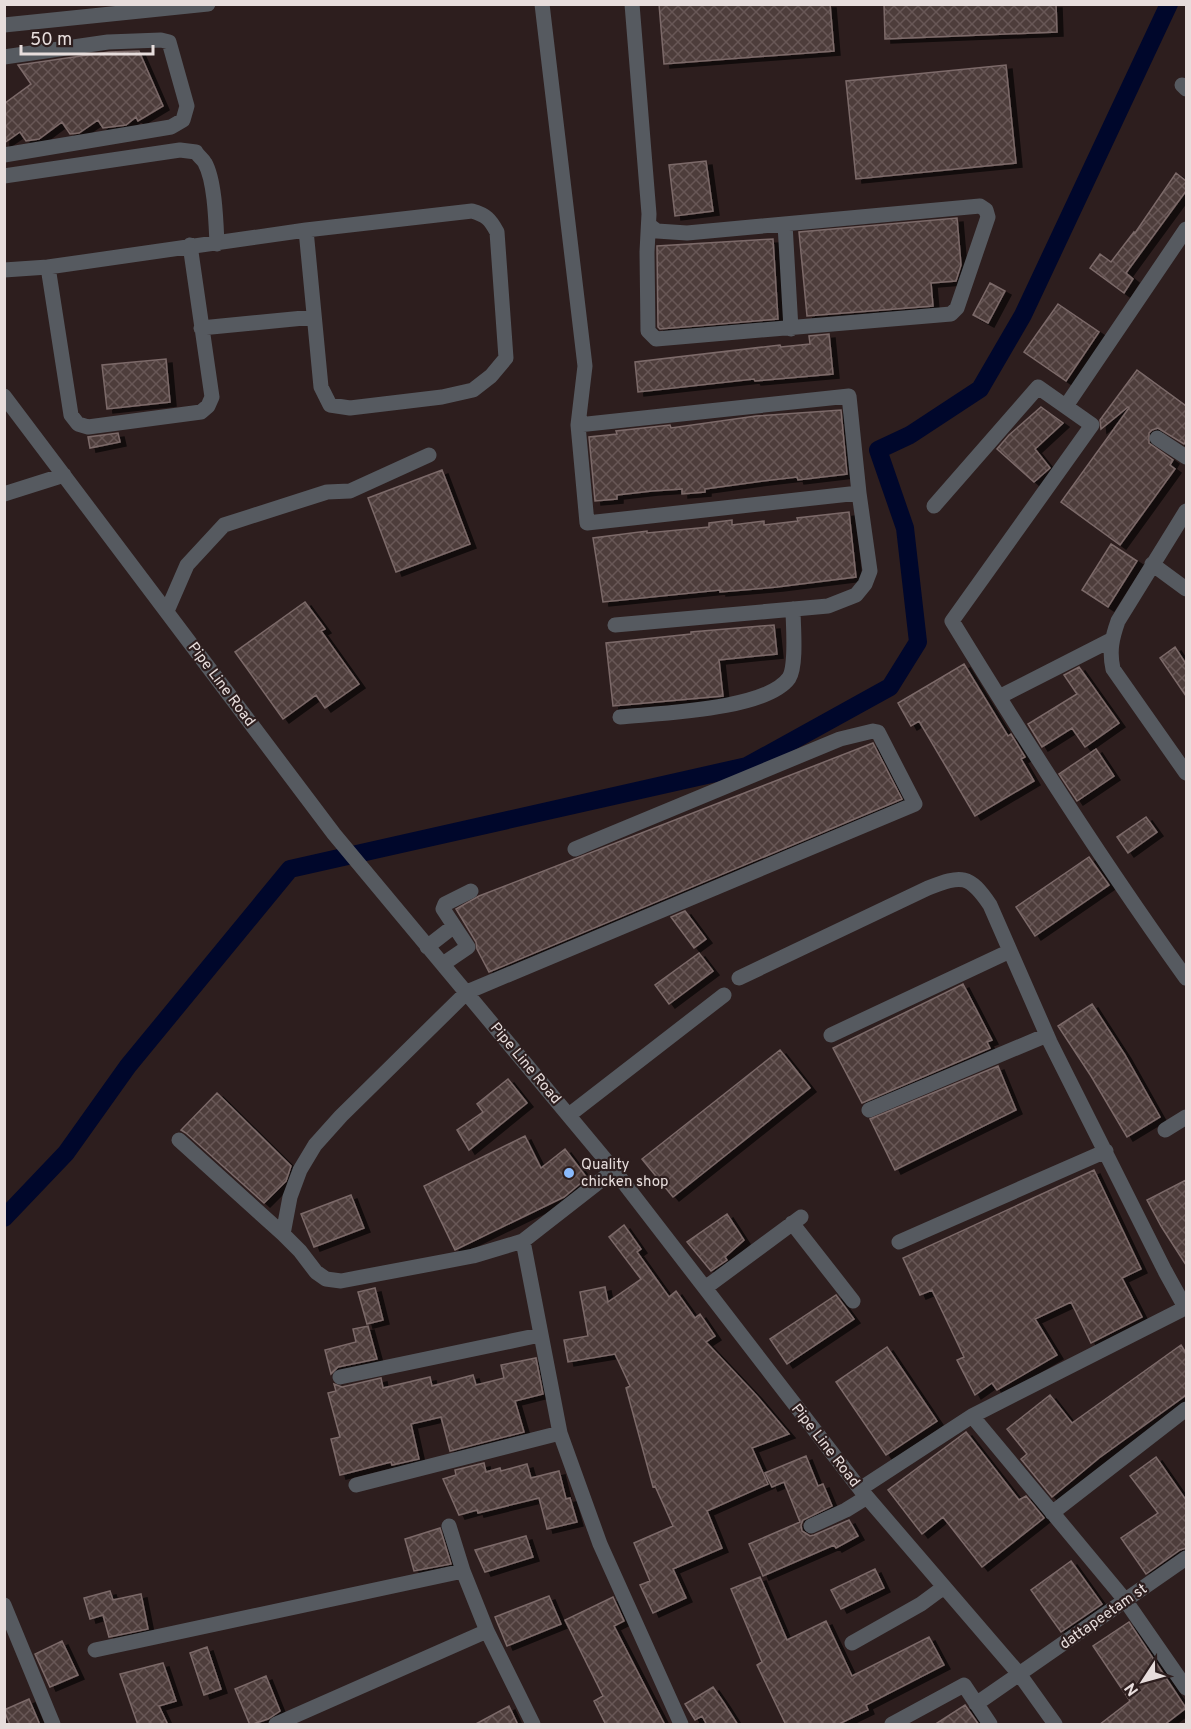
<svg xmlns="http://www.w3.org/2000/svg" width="1191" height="1729" viewBox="0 0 1191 1729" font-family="Overpass,sans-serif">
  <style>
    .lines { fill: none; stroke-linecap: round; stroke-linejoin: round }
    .canal { stroke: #00072b; stroke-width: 18 }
    .building { fill: url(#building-cross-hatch); stroke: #7c6a69; stroke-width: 1.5; filter: url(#shadow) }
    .minor { stroke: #565a60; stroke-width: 15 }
    .poi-dot { fill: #8abafc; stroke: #2d1e1e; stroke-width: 2 }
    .labels { text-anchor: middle; stroke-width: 4.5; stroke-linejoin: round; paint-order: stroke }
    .street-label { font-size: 15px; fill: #e7dddc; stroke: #2d1e1e }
    .poi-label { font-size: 15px; fill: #e7dddc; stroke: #2d1e1e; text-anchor: start }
  </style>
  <defs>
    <pattern id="building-cross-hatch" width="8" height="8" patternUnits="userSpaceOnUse" patternTransform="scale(1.5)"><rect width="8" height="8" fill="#4d3c3b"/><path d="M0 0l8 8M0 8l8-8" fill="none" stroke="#675857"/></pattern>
    <filter id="shadow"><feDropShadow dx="6" dy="4" stdDeviation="0" flood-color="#0009"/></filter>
  </defs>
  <rect width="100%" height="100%" fill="#2d1e1e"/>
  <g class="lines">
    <path class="canal" d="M4 1218 66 1153 128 1066 290 869 747 766 890 687 918 642 905 528 878 450 910 435 980 389 1023 315 1169 4"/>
  </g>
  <path class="building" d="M659 4H830L834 51 664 64Z
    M884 4H1056L1057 32 885 39Z
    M139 51 163 106 138 121 136 117 126 125 103 128 98 120 79 133 70 134 62 122 39 139 26 141 20 132 4 143V104L31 84 18 65 109 52Z
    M1006 65 1016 163 856 179 846 81Z
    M706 161 713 211 675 216 669 165Z
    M1176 173 1186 181V191L1126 273 1133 279 1124 293 1090 268 1100 254 1111 262 1134 232 1135 233Z
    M957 218 961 265 956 281 931 283 933 306 807 316 799 232Z
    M773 239 778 319 660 329 658 327 657 246Z
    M990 283 1005 291 988 323 973 315Z
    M1058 304 1099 332 1066 381 1024 352Z
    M829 334 833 374 755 381 754 379 638 392 635 362 780 345 781 347 810 344 809 336Z
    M166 359 170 402 107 409 102 365Z
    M1137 370 1186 406V440L1184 444 1158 428 1152 430 1149 433V443L1173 460 1170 465 1175 469 1120 545 1061 502 1129 408 1128 407 1101 429 1100 420Z
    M1041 407 1063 423 1035 449 1050 468 1034 482 997 449 1009 435Z
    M841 410 847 474 798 480 797 477 763 481 705 489V492L682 494V489L652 491 617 495V499L595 501 589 437 617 434 616 431 670 425 671 428 756 416Z
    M118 433 120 442 90 448 88 437Z
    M442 470 470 544 396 572 368 498Z
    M849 512 856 577 777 587 720 592V590L603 602 593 538 647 531V533L709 527V523L732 520V525L764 521V525L798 521 797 518Z
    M1111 544 1137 561 1108 607 1082 590Z
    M305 602 325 629 321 631 359 684 325 708 316 695 283 719 235 652Z
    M774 625 777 654 719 660 723 696 613 706 606 643 691 634V632Z
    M1175 647 1186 664V696L1160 658Z
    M964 664 1008 736 1011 734 1025 757 1021 759 1034 781 975 816 919 721 911 726 898 703Z
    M1079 667 1119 723 1085 747 1072 728 1042 747 1028 724 1077 694 1064 675Z
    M873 743 902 799 489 972 477 949 476 942 456 909 479 896Z
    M1096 749 1114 776 1077 801 1059 774Z
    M1146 817 1157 832 1128 853 1117 837Z
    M1089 857 1109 885 1035 936 1016 907Z
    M685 911 706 939 694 948 671 917Z
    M699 953 713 971 669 1004 655 985Z
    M963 984 992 1040 987 1042 990 1048 862 1103 833 1048Z
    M1092 1004 1125 1055 1160 1117 1127 1137 1091 1076 1058 1026Z
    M780 1050 810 1088 673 1197 642 1159Z
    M998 1066 1016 1110 895 1170 870 1119Z
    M508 1079 527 1103 469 1150 457 1130 483 1112 477 1104Z
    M217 1093 291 1166 286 1181 264 1203 186 1133 181 1130Z
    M525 1136 541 1168 565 1149 587 1178 564 1197 455 1250 424 1186Z
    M1094 1170 1141 1269 1122 1278 1142 1317 1091 1343 1071 1302 1035 1319 1057 1355 997 1390 992 1383 975 1395 957 1360 964 1357 932 1290 920 1295 903 1258Z
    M1186 1180V1265L1161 1226 1147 1200Z
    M351 1195 364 1228 314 1247 301 1214Z
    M727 1214 744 1240 725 1257 727 1260 711 1271 687 1242Z
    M624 1225 641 1249 637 1252 669 1297 676 1291 695 1318 700 1314 715 1336 706 1342 756 1395 789 1434 752 1448 768 1484 707 1511 722 1548 673 1569 686 1598 653 1613 640 1585 650 1581 634 1543 673 1526 655 1486 653 1487 626 1388 630 1386 615 1354 568 1362 564 1340 588 1336 580 1292 605 1287 608 1302 641 1279 609 1237Z
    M375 1288 383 1320 367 1324 358 1292Z
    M836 1295 854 1319 787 1364 770 1339Z
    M368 1326 377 1359 338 1367 331 1374 325 1350 356 1342 353 1329Z
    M1181 1345 1186 1353V1395L1099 1458 1052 1497 1021 1459 1027 1454 1007 1429 1050 1395 1072 1423Z
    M887 1347 937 1421 886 1455 836 1382Z
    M536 1358 543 1394 515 1401 524 1432 450 1451 441 1417 411 1424 419 1459 392 1465 391 1462 340 1475 331 1439 340 1437 328 1393 336 1391 334 1384 342 1387 381 1378 383 1388 430 1377 432 1386 473 1375 476 1385 504 1378 501 1365Z
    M966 1432 1019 1500 1026 1496 1044 1518 982 1567 943 1517 922 1534 888 1490Z
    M806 1456 818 1486 823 1484 832 1506 803 1520 801 1525 802 1531 810 1536 814 1535 849 1520 858 1536 836 1548 834 1545 763 1576 749 1544 800 1522 784 1482 772 1487 765 1473Z
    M1156 1457 1186 1500V1548L1180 1550 1146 1574 1121 1538 1158 1513 1130 1476Z
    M484 1463 486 1472 500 1468 501 1471 527 1464 531 1478 559 1471 566 1499 570 1498 577 1522 547 1529 539 1498 478 1513 477 1510 459 1515 443 1479 456 1475 455 1470Z
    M440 1528 451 1564 414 1571 405 1539Z
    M526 1536 533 1557 485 1572 475 1550Z
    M1071 1561 1102 1604 1061 1632 1031 1590Z
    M875 1569 884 1588 841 1609 831 1590Z
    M760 1577 787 1640 826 1621 852 1676 929 1637 944 1665 866 1705 868 1710 837 1725H786L757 1665 762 1662 731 1589Z
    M110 1591 113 1600 141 1594 148 1629 109 1637 103 1615 90 1619 84 1598Z
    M549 1596 561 1624 507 1646 495 1617Z
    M613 1597 624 1621 614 1626 665 1725H606L594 1701 603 1696 565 1620Z
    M1129 1622 1186 1708 1164 1725H1099L1130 1701 1093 1646Z
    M62 1641 78 1675 50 1687 35 1654Z
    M207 1647 221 1689 204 1695 190 1653Z
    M163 1663 176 1701 159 1706 168 1725H138L120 1674Z
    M266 1676 280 1711 268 1719 250 1725 235 1689Z
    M713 1687 724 1703 738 1725H707L702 1716 695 1720 685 1704Z
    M29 1699 40 1725H10L4 1710Z
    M965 1705 979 1725H934Z
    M509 1706 518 1725H474Z"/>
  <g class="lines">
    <path class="minor" d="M542 4 585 366 578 425 587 523 859 493 849 396 578 425
      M632 4 649 214 647 252 648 331 656 339 951 314 957 308 988 217 986 210 980 206 687 233 657 231 649 225
      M4 25 208 4
      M4 57 108 42 161 40 169 42 187 106 183 120 171 127 4 155
      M1182 85 1186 89
      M4 176 180 150 196 152C198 156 203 159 205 163 215 181 216 223 217 244
      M785 224 791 329
      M48 267 71 415 78 424 88 427 201 412 208 406 212 397 190 245
      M4 270 48 267 306 230 472 211C486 215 490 219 497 232L506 358 491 376 473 390 442 397 350 408 330 405 321 387 306 230
      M201 328 314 317
      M4 396 334 834 614 1170 860 1489 1020 1675 1055 1724
      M1066 406 1186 229
      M1157 438 1186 457
      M4 494 64 475
      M934 506 1038 387 1092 425 952 621C1026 742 1103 863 1186 978
      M1186 511 1118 621C1112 638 1109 651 1113 669L1186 773
      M1152 564 1186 589
      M167 611 187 565 224 525 327 492 350 491 429 455
      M615 625 828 606 856 595 865 584 870 571 859 493
      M999 697 1111 640
      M620 717C659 713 766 710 789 678 797 665 793 625 793 609
      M427 947 454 926
      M443 964 468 947 443 909 445 904 471 891
      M739 978 928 888C962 875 969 874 990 905L1050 1042 1165 1271 1186 1309
      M831 1035 1010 951
      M869 1110 1047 1035
      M569 1115 724 995
      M1165 1130 1186 1117
      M179 1140 283 1234 300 1251 316 1272 326 1279 341 1281 473 1256 523 1241 614 1170
      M792 1223 853 1301
      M283 1234 290 1197 300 1170 315 1145 341 1116 467 992 915 804 878 732 873 731 840 739 575 849
      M523 1241 560 1433 600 1544 681 1724
      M899 1242 1106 1151
      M705 1288 801 1217
      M340 1377 540 1335
      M972 1416 1125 1600 1186 1688
      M356 1485 560 1433
      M860 1489 972 1416 1185 1308
      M1052 1513 1186 1409
      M449 1526 463 1571
      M811 1526 846 1510 867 1497
      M4 1605 53 1724
      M852 1643 921 1604 944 1587
      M95 1650 463 1571 487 1631 533 1724
      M976 1704 1186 1558
      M276 1724 487 1631
      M892 1724 964 1685 990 1724"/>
  </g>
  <circle class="poi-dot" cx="569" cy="1173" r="6"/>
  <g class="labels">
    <g class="street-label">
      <text transform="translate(222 684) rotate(53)" y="5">Pipe Line Road</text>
      <text transform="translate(526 1063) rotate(50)" y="5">Pipe Line Road</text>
      <text transform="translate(826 1445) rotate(52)" y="5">Pipe Line Road</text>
      <text transform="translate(1103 1616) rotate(-35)" y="5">dattapeetam st</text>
    </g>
    <g class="poi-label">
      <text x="581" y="1169">Quality<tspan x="581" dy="17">chicken shop</tspan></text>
    </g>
  </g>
  <rect width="1191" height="1729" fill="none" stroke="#e7dddc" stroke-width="12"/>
  <g transform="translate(1143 1681) rotate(234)" stroke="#2d1e1e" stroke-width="4.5" paint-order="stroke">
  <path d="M0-4.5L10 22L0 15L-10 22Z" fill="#e7dddc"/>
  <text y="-9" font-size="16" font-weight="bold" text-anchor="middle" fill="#e7dddc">N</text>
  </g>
  <path d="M21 45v9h132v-9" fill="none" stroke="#e7dddc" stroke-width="3"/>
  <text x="30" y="45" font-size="18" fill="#e7dddc" stroke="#2d1e1e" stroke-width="4.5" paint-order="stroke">50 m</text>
</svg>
